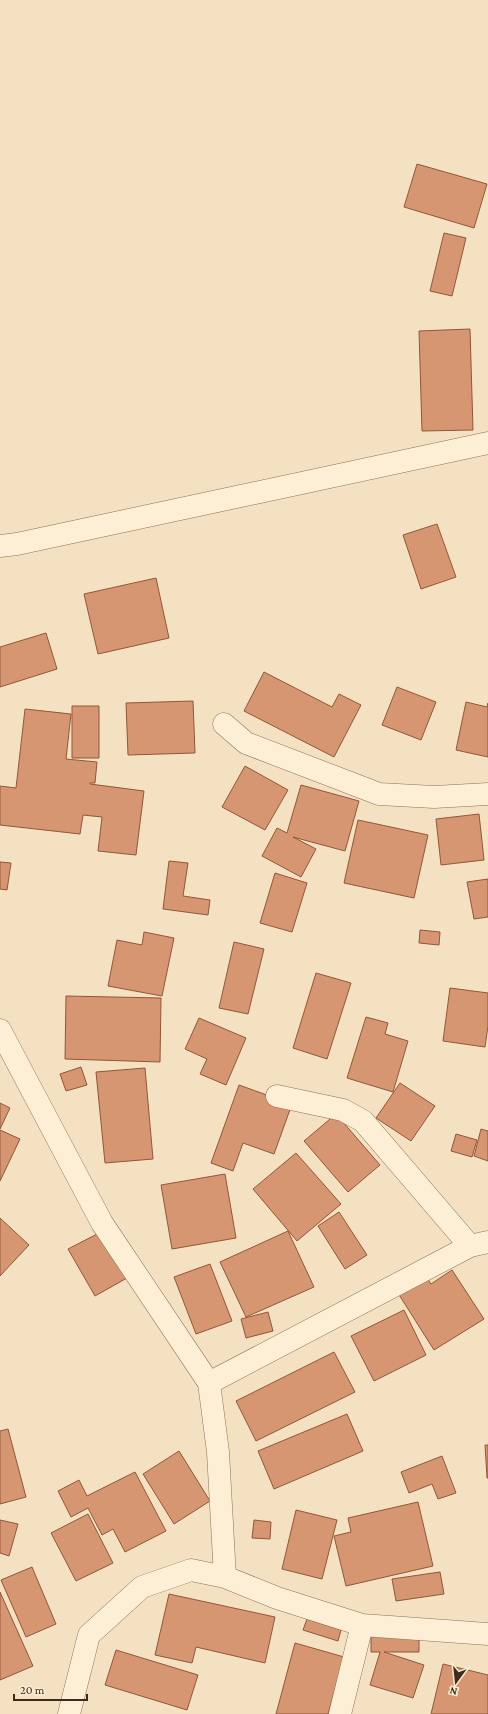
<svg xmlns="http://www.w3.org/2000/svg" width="488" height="1714" viewBox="0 0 488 1714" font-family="'Crimson Pro',serif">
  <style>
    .building { fill: #d69672; stroke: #915738 }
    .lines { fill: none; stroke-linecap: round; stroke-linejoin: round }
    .minor-casing { stroke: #8f7156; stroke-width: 23 }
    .minor { stroke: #fdefd5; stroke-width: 22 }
  </style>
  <rect width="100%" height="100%" fill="#f3e1c1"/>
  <path class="building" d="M417 164 487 184 474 228 404 207Z
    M444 233 466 238 452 296 430 291Z
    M470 329 473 430 422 431 419 331Z
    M437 524 456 577 421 589 403 535Z
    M156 578 169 638 98 654 84 594Z
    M46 633 57 669 0 687V647Z
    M264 672 332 707 339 694 361 705 334 757 244 711Z
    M397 687 436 702 421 740 382 725Z
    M193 701 195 753 128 755 126 703Z
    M466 702 487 707 488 703V757L456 750Z
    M72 706H99V758H72Z
    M25 709 71 714 66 759 97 762 95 783H90V784L144 791 136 855 98 851 102 817 83 815 80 834 0 825V786L16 788Z
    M245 766 288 790 265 830 222 807Z
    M301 785 359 801 345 851 293 837 316 849 301 877 262 856 277 828 287 833Z
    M479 814 484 860 441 865 436 819Z
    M358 820 428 835 414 898 344 883Z
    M169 861 188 863 183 896 210 900 208 915 163 909Z
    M0 862 11 863 7 890 0 889Z
    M275 873 307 883 292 932 260 923Z
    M488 879V917L474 919 467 882Z
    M420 930 440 932 439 945 419 943Z
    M144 932 174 938 162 996 108 986 117 940 142 945Z
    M234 942 264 949 248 1014 219 1008Z
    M316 973 351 983 327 1059 293 1048Z
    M450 988 488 993V1026L485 1047 443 1041Z
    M66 996 161 998 160 1062 65 1059Z
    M366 1017 388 1023 385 1034 408 1041 393 1092 347 1078Z
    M199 1018 246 1038 226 1085 200 1074 207 1059 185 1049Z
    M81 1067 87 1085 66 1091 60 1074Z
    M145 1068 153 1159 105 1163 96 1072Z
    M400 1083 435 1106 411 1141 376 1118Z
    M239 1085 292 1104 274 1154 243 1143 233 1171 211 1163Z
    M0 1103 10 1108 0 1129Z
    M336 1114 380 1165 348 1192 304 1141Z
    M481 1129 488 1131V1161L474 1156Z
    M0 1130 20 1139 0 1181Z
    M456 1134 477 1140 472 1157 451 1151Z
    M296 1153 341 1204 297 1241 253 1189Z
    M225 1174 236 1238 172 1249 161 1185Z
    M339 1212 367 1255 345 1269 318 1226Z
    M0 1218 29 1245 0 1276Z
    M288 1231 314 1287 246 1317 220 1262Z
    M101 1232 127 1278 95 1296 68 1249Z
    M210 1264 232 1321 196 1334 174 1277Z
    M452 1270 484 1319 434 1350 396 1290 424 1273 431 1284Z
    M404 1310 426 1355 374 1381 351 1336Z
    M268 1312 273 1331 246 1338 241 1319Z
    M334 1352 355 1392 256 1441 236 1401Z
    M347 1414 363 1451 274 1489 258 1451Z
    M8 1429 26 1497 0 1504V1431Z
    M485 1445H488V1478H487Z
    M179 1451 210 1501 174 1524 143 1474Z
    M442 1456 456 1493 438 1499 432 1484 409 1493 401 1472Z
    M135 1472 166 1531 125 1552 113 1529 102 1535 88 1508 71 1517 58 1491 79 1480 87 1496Z
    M418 1502 433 1566 346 1586 334 1536 351 1532 348 1518Z
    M296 1510 337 1520 322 1579 282 1569Z
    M88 1514 113 1563 76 1581 51 1533Z
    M0 1520 18 1524 9 1556 0 1553Z
    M254 1520 271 1522 270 1539 252 1538Z
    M32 1567 56 1624 26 1637 1 1580Z
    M440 1572 444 1594 396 1601 392 1579Z
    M0 1592 33 1666 0 1680Z
    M169 1594 275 1617 265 1663 196 1647 192 1663 155 1655Z
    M307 1619 341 1630 338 1641 303 1630Z
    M371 1635H419V1652H384L424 1665 413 1698 370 1685 380 1652H371Z
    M295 1643 344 1657 328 1714H276Z
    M116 1650 198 1675 187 1710 105 1685Z
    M443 1664 488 1675V1714H431Z"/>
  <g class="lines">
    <g class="minor-casing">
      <path id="minor" d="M0 546 17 544 488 443
        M224 724 246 743 379 794 434 797 488 794
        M0 1030 102 1223 209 1383 218 1452 225 1577
        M277 1096 343 1110 363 1121 470 1246
        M209 1383 470 1246 488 1242
        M69 1714 89 1635 142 1587 191 1570 225 1577 277 1598 362 1625 488 1634
        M340 1714 362 1625"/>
    </g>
    <use href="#minor" class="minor"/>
  </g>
  <g transform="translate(456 1682) rotate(195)" stroke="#faecd1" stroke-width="3" paint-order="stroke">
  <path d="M0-3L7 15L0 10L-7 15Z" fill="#3d2a1c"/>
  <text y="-6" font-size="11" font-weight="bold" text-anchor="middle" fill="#3d2a1c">N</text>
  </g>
  <path d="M14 1694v6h73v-6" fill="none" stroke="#3d2a1c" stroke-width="2"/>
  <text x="20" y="1694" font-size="12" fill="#3d2a1c" stroke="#faecd1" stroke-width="3" paint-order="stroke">20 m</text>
</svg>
